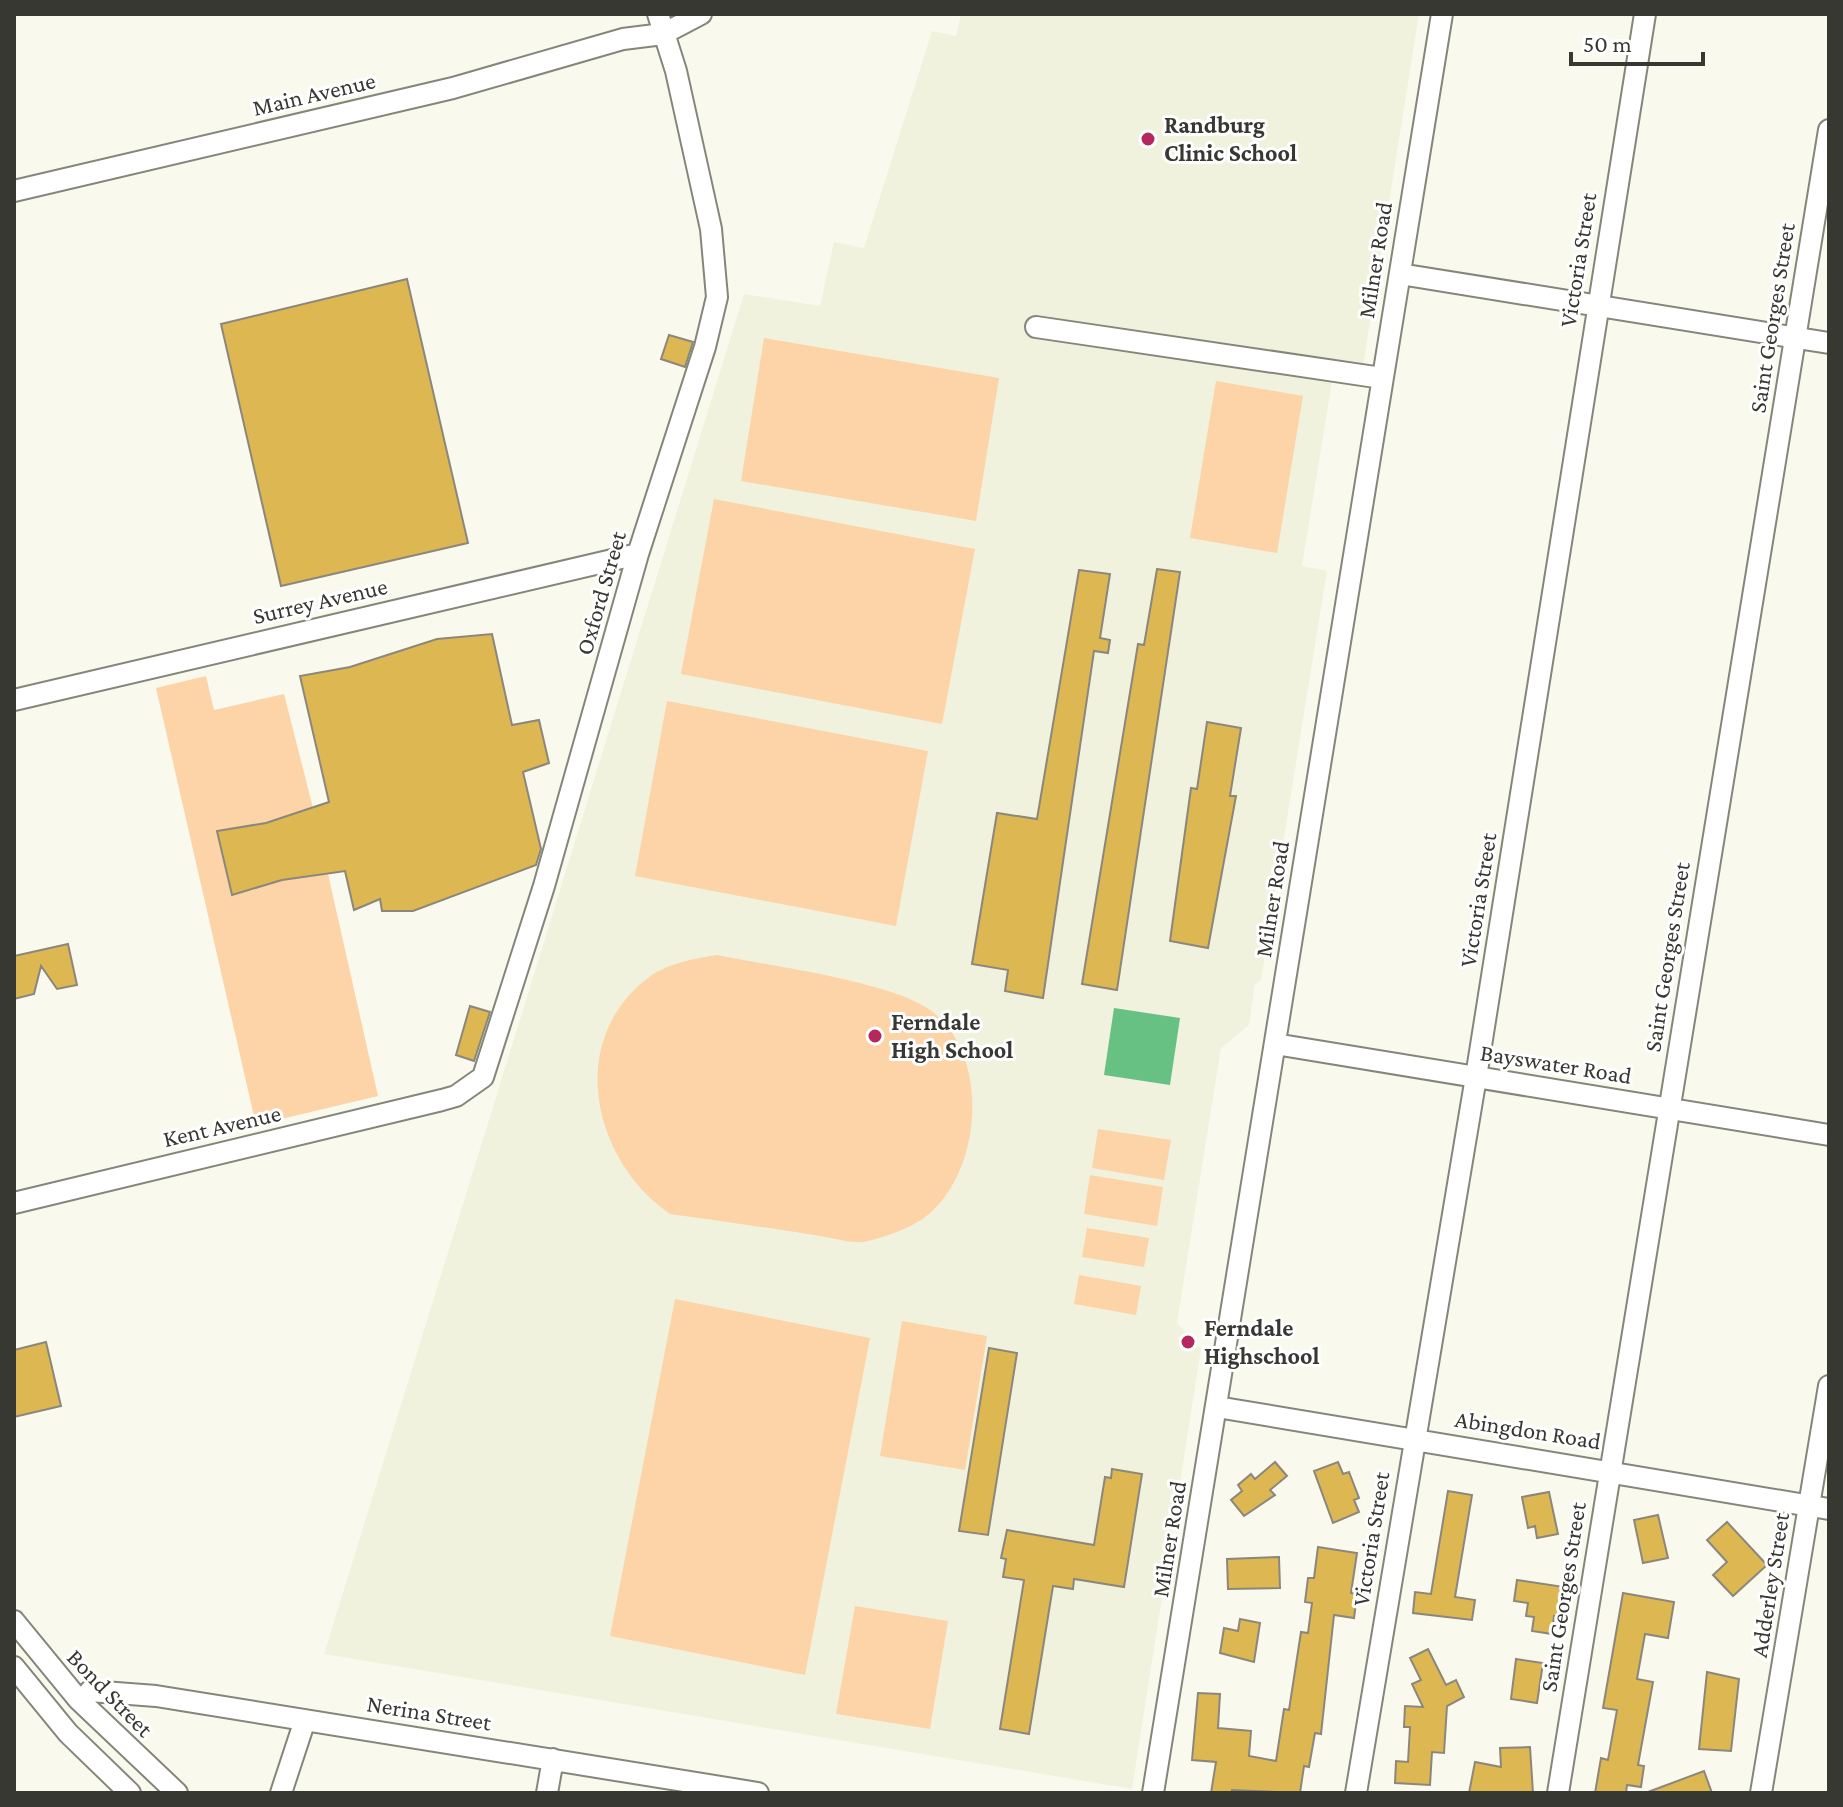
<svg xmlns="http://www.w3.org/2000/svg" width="1843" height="1807" viewBox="0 0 1843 1807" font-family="'Crimson Pro',serif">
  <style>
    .built { fill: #f1f2dd }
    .green { fill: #fdd3a8 }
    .water { fill: #67c183 }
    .building { fill: #ddb752; stroke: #8c877c; stroke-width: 2 }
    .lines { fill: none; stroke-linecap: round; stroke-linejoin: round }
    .minor-casing { stroke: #85867a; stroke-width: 24 }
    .minor { stroke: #fff; stroke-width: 20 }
    .poi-dot { fill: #b5285e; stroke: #fff; stroke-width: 3 }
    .labels { text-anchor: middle; stroke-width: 6; stroke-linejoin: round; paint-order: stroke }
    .street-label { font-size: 24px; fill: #383833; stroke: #fff }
    .poi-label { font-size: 24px; font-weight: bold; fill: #383833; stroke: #fff; text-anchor: start }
  </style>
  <rect width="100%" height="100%" fill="#f9faed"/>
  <path class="built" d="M961 14H1419L1363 366 1335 363 1302 566 1327 571 1261 980 1255 984 1249 1025 1221 1048 1177 1323 1201 1349 1132 1789 324 1654 744 294 820 306 834 242 864 248 932 31 956 36Z"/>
  <path class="green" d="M764 338 999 378 976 521 741 481Z
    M1216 381 1303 396 1277 553 1190 538Z
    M714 499 975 549 942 724 681 674Z
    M206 676 214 710 284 694 313 808 266 823 217 831 231 895 282 880 328 874 378 1096 256 1125 156 688Z
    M667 701 928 751 896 926 635 876Z
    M717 955C770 966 896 982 933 1012 990 1058 982 1168 929 1214 914 1227 888 1236 868 1241 855 1245 835 1238 820 1236 770 1228 720 1221 670 1214 593 1161 565 1041 648 978 667 963 694 959 717 955Z
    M1098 1129 1171 1140 1164 1180 1092 1168Z
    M1090 1175 1163 1187 1157 1226 1084 1214Z
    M1087 1228 1149 1238 1144 1267 1082 1257Z
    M1079 1275 1141 1286 1136 1315 1074 1304Z
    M675 1299 870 1338 805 1675 610 1636Z
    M902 1321 987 1336 965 1470 880 1456Z
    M855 1606 948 1621 930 1729 836 1714Z"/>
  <path class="water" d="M1114 1008 1180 1018 1170 1085 1104 1075Z"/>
  <path class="building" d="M407 279 468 543 281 586 221 324Z
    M669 335 693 342 685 367 661 359Z
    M1157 569 1180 572 1117 990 1082 984 1138 644 1144 645Z
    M1079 570 1110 574 1100 638 1110 640 1108 653 1094 651 1043 998 1005 991 1008 970 972 964 997 813 1037 819Z
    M492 634 512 725 539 720 549 763 523 772 541 849 536 865 413 911H382L380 899 354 910 345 871 282 880 232 895 217 831 266 823 329 802 300 676 350 667 437 639Z
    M1207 722 1241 728 1230 796H1236L1208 948 1170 941 1191 788 1197 789Z
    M68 944 77 985 57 989 41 966 34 994 14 999V956Z
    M470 1006 490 1012 474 1061 456 1055Z
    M46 1342 61 1406 14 1417V1350Z
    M989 1348 1017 1353 988 1535 959 1531Z
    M1275 1462 1287 1476 1270 1490 1275 1495 1244 1516 1231 1500 1242 1491 1238 1485 1251 1474 1255 1479Z
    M1338 1462 1343 1474 1349 1472 1359 1498 1354 1500 1359 1512 1333 1523 1314 1471Z
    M1112 1469 1142 1474 1124 1587 1074 1579 1073 1589 1053 1586 1029 1734 1000 1729 1024 1580 1003 1577 1006 1559 1001 1558 1007 1530 1094 1545 1105 1477 1111 1478Z
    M1448 1491 1472 1495 1455 1597 1475 1600 1472 1620 1413 1613 1415 1592 1431 1594Z
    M1549 1492 1558 1534 1537 1538 1535 1526 1528 1528 1522 1497Z
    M1658 1515 1668 1558 1643 1563 1634 1520Z
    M1727 1522 1767 1565 1733 1596 1713 1575 1727 1562 1707 1540Z
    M1318 1547 1357 1553 1351 1593 1357 1594 1354 1618 1334 1615 1321 1734 1315 1733 1309 1767 1304 1766 1300 1793 1232 1790V1793H1211L1216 1762 1192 1760 1198 1693 1220 1694 1218 1728 1251 1731 1249 1756 1276 1761 1284 1709 1289 1710 1301 1632 1308 1633 1312 1603 1305 1602 1308 1578H1314Z
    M1279 1557 1280 1588 1228 1589 1227 1559Z
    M1517 1580 1564 1587 1559 1617 1554 1616 1552 1634 1532 1631 1534 1617 1526 1616 1528 1603 1514 1601Z
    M1623 1593 1674 1602 1668 1638 1645 1634 1637 1679 1653 1682 1638 1765 1644 1766 1641 1787 1627 1785 1626 1793H1595L1601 1758 1608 1760 1617 1710 1603 1708Z
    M1240 1619 1260 1623 1254 1662 1220 1653 1224 1628 1238 1631Z
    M1428 1649 1446 1685 1456 1680 1464 1697 1447 1706 1444 1753 1432 1752 1430 1785 1395 1783 1396 1761 1408 1762 1410 1727H1404L1405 1706 1423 1707 1412 1684 1421 1680 1410 1658Z
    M1516 1659 1543 1663 1537 1703 1511 1699Z
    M1707 1672 1739 1679 1731 1751 1699 1749Z
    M1530 1747 1533 1793H1469L1475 1762 1501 1767 1500 1748Z
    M1704 1771 1712 1793H1649L1648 1792Z"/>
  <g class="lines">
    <g class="minor-casing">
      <path id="minor" d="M14 191 453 88 623 39 663 34 701 14
        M1400 274 1829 343
        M1036 327 1382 378
        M14 700 638 554
        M1275 1044 1829 1135
        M14 1203 442 1100 456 1096 483 1077 544 886 638 554 705 347 717 297 711 229 676 71 658 14
        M1217 1407 1829 1509
        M14 1621 78 1699 177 1793
        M14 1667 68 1733 130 1793
        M90 1691 156 1696 758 1793
        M281 1793 305 1720
        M547 1793 553 1759
        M1153 1793 1442 14
        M1356 1793 1476 1077 1645 14
        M1558 1793 1829 130
        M1761 1793 1829 1386"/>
    </g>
    <use href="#minor" class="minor"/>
  </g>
  <g class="poi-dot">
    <circle cx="1148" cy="139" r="8"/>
    <circle cx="875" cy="1036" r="8"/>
    <circle cx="1188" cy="1342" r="8"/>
  </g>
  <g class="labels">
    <g class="street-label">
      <text transform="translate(314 94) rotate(-13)" y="8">Main Avenue</text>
      <text transform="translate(1375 260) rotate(-81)" y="8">Milner Road</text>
      <text transform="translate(1578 260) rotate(-81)" y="8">Victoria Street</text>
      <text transform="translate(1772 318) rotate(-81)" y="8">Saint Georges Street</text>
      <text transform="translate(601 593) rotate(-74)" y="8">Oxford Street</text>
      <text transform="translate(320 601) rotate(-13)" y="8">Surrey Avenue</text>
      <text transform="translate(1272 899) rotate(-81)" y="8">Milner Road</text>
      <text transform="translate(1478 900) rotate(-81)" y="8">Victoria Street</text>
      <text transform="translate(1667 957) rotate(-81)" y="8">Saint Georges Street</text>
      <text transform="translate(1556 1064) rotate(9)" y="8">Bayswater Road</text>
      <text transform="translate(222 1126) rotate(-13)" y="8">Kent Avenue</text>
      <text transform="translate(1528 1430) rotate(9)" y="8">Abingdon Road</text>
      <text transform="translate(1169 1539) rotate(-81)" y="8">Milner Road</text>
      <text transform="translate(1371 1539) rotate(-81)" y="8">Victoria Street</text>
      <text transform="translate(1770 1585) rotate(-81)" y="8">Adderley Street</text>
      <text transform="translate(1563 1597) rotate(-81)" y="8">Saint Georges Street</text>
      <text transform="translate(110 1693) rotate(46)" y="8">Bond Street</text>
      <text transform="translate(429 1713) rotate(9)" y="8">Nerina Street</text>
    </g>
    <g class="poi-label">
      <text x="1164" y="133">Randburg<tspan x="1164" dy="28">Clinic School</tspan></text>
      <text x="891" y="1030">Ferndale<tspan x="891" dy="28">High School</tspan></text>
      <text x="1204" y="1336">Ferndale<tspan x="1204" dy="28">Highschool</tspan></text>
    </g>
  </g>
  <rect width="1843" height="1807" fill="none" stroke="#383833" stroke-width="32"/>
  <path d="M1571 52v12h132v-12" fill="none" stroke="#383833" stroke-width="4"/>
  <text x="1583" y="52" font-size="24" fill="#383833" stroke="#ffffff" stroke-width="6" paint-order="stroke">50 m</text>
</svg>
